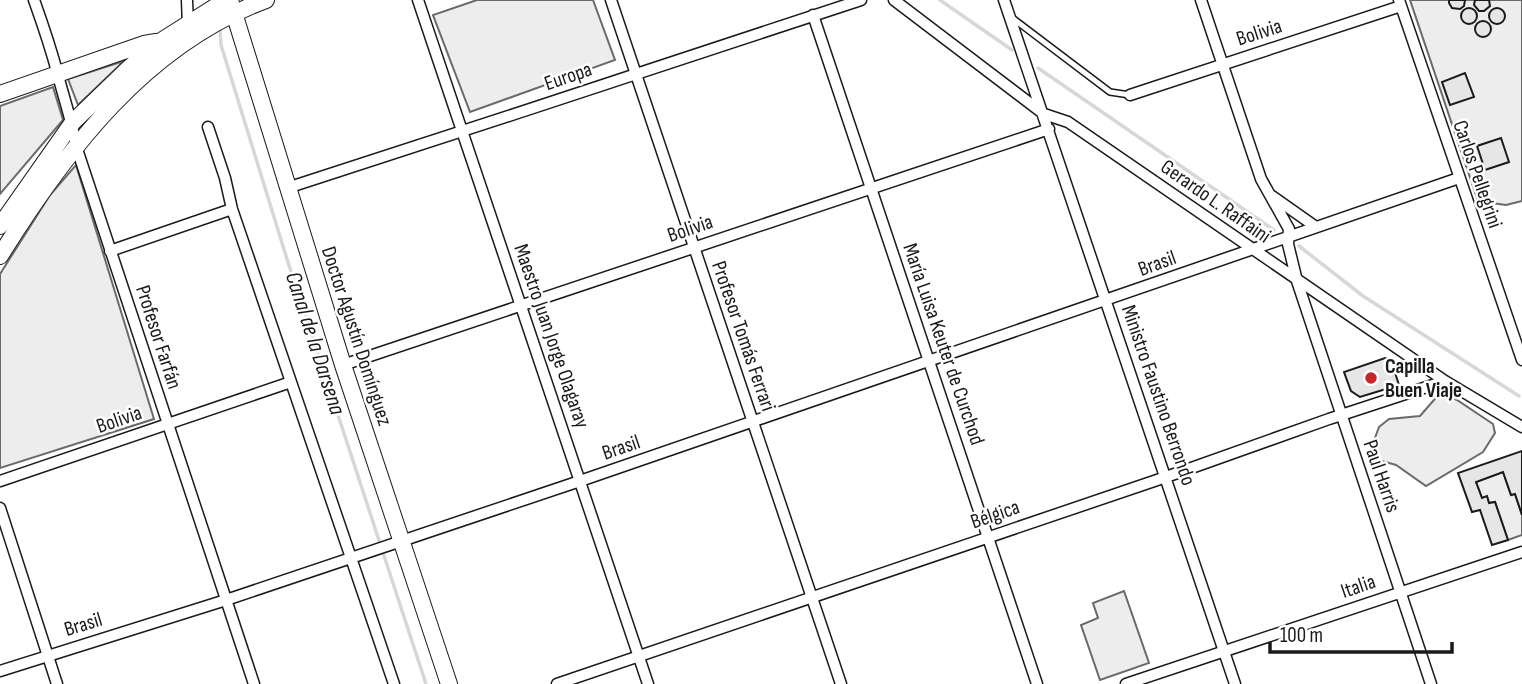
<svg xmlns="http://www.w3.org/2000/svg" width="1522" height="684" viewBox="0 0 1522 684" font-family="'Sofia Sans Condensed',sans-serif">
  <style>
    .built { fill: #ededed; stroke: #6a6a6a; stroke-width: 2 }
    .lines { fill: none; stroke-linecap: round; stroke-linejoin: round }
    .stream { stroke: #d7d7d7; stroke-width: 3.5 }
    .building { fill: #e6e6e6; stroke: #1a1a1a; stroke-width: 2 }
    .lane-casing { stroke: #1a1a1a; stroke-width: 8 }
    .street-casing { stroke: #1a1a1a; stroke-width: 13 }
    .secondary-casing { stroke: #1a1a1a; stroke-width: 18 }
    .lane { stroke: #fff; stroke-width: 5 }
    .street { stroke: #fff; stroke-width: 10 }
    .secondary { stroke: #fff; stroke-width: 16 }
    .poi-dot { fill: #c62828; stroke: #fff; stroke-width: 2.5 }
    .labels { text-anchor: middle; stroke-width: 5; stroke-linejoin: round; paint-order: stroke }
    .street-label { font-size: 21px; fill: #1a1a1a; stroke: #fff }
    .poi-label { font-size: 21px; font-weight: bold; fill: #1a1a1a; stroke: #fff; text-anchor: start }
    .water-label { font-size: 23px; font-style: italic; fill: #1a1a1a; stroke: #fff }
  </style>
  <rect width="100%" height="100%" fill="#fff"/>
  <path class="built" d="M477 0H593L615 60 470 112 433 15Z
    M1410 0H1522V201L1506 205 1478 201Z
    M124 61 78 105 68 79Z
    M53 87 63 120 0 194V106Z
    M76 165 154 419 0 468V274L50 195Z
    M1440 393 1457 400 1493 424 1495 433 1483 452 1426 486 1396 465 1378 460 1372 446 1379 427 1389 419 1420 416Z
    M1503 472 1511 495 1515 494 1522 515V535L1508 540 1495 502 1489 503 1487 497 1482 498 1476 482Z
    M1124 591 1149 663 1100 680 1081 625 1098 618 1093 603Z"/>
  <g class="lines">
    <path class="stream" d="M940 0 1012 50
      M220 29 221 45 286 256 426 684
      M1038 68 1274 230
      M1299 246 1363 296 1519 396"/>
  </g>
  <path class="building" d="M1465 0 1464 6 1460 9 1452 8 1449 3V0Z
    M1475 0H1489L1490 6 1484 11H1479L1474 5Z
    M1461 16a8 8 0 1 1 16 0a8 8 0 1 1-16 0Z
    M1489 16a8 8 0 1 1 16 0a8 8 0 1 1-16 0Z
    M1475 29a8 8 0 1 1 16 0a8 8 0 1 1-16 0Z
    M1465 73 1474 97 1450 105 1442 82Z
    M1501 138 1509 162 1485 170 1477 146Z
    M1385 358 1391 360 1399 385 1360 397 1351 391 1344 372Z
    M1522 451V515L1515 494 1511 495 1503 472 1476 482 1482 498 1487 496 1489 503 1495 502 1508 540 1492 545 1480 510 1472 512 1458 473Z"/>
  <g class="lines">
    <g class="lane-casing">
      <path id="lane" d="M1011 17 1110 92 1130 95"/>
    </g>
    <g class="street-casing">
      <path id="street" d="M34 0C43 25 51 49 58 75 64 99 72 121 76 146L254 684
        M187 0 188 27
        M418 0 648 684
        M611 0 841 684
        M894 0 1044 114 1068 122 1445 381 1522 427
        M1004 0 1235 684
        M1201 0 1261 179 1289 229 1288 244 1297 281 1431 684
        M1399 0 1522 360
        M813 15 1037 684
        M1130 95 1401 6
        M208 127 225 178 232 209 394 684
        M287 188C479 127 669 62 861 0
        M1272 196 1316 227
        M110 251 232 209
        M343 365 1049 129
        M0 481 291 382
        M0 508 57 684
        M0 671 226 600 580 481 1459 178
        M557 684 1166 477 1329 419 1445 381
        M1126 684 1522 552"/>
    </g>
    <g class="secondary-casing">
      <path id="secondary" d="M230 0 343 365 449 684
        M0 94 144 44 156 42
        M0 226 73 122 129 68 161 41 226 0
        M0 256C65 151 146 44 266 0"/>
    </g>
    <use href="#lane" class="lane"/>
    <use href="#street" class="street"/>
    <use href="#secondary" class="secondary"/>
  </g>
  <circle class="poi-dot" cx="1371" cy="378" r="7"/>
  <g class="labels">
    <g class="street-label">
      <text transform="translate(1259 32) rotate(-18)" y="7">Bolivia</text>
      <text transform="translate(568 76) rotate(-19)" y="7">Europa</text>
      <text transform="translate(1478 174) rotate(71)" y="7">Carlos Pellegrini</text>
      <text transform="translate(1216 201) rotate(35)" y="7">Gerardo L. Raffaini</text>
      <text transform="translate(690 228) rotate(-19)" y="7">Bolivia</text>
      <text transform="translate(1157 263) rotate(-20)" y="7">Brasil</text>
      <text transform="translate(357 336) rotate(72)" y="7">Doctor Agustín Domínguez</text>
      <text transform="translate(552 336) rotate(71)" y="7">Maestro Juan Jorge Olagaray</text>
      <text transform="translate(744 336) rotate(71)" y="7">Profesor Tomás Ferrari</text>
      <text transform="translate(159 337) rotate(72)" y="7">Profesor Farfán</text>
      <text transform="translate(944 344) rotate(71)" y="7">María Luisa Keuter de Curchod</text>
      <text transform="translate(1159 395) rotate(71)" y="7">Ministro Faustino Berrondo</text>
      <text transform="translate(119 419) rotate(-19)" y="7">Bolivia</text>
      <text transform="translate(621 447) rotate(-19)" y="7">Brasil</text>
      <text transform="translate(1382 476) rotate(71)" y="7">Paul Harris</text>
      <text transform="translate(995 514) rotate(-19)" y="7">Bélgica</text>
      <text transform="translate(1358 586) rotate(-19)" y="7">Italia</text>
      <text transform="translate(83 624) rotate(-17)" y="7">Brasil</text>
    </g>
    <g class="poi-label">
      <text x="1385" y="373">Capilla<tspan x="1385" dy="24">Buen Viaje</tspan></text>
    </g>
    <g class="water-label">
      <text transform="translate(316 343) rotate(72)" y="8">Canal de la Darsena</text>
    </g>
  </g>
  <path d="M1270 642v10h182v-10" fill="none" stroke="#1a1a1a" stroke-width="3.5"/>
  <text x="1280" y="642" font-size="21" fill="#1a1a1a" stroke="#ffffff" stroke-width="5" paint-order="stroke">100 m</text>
</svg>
